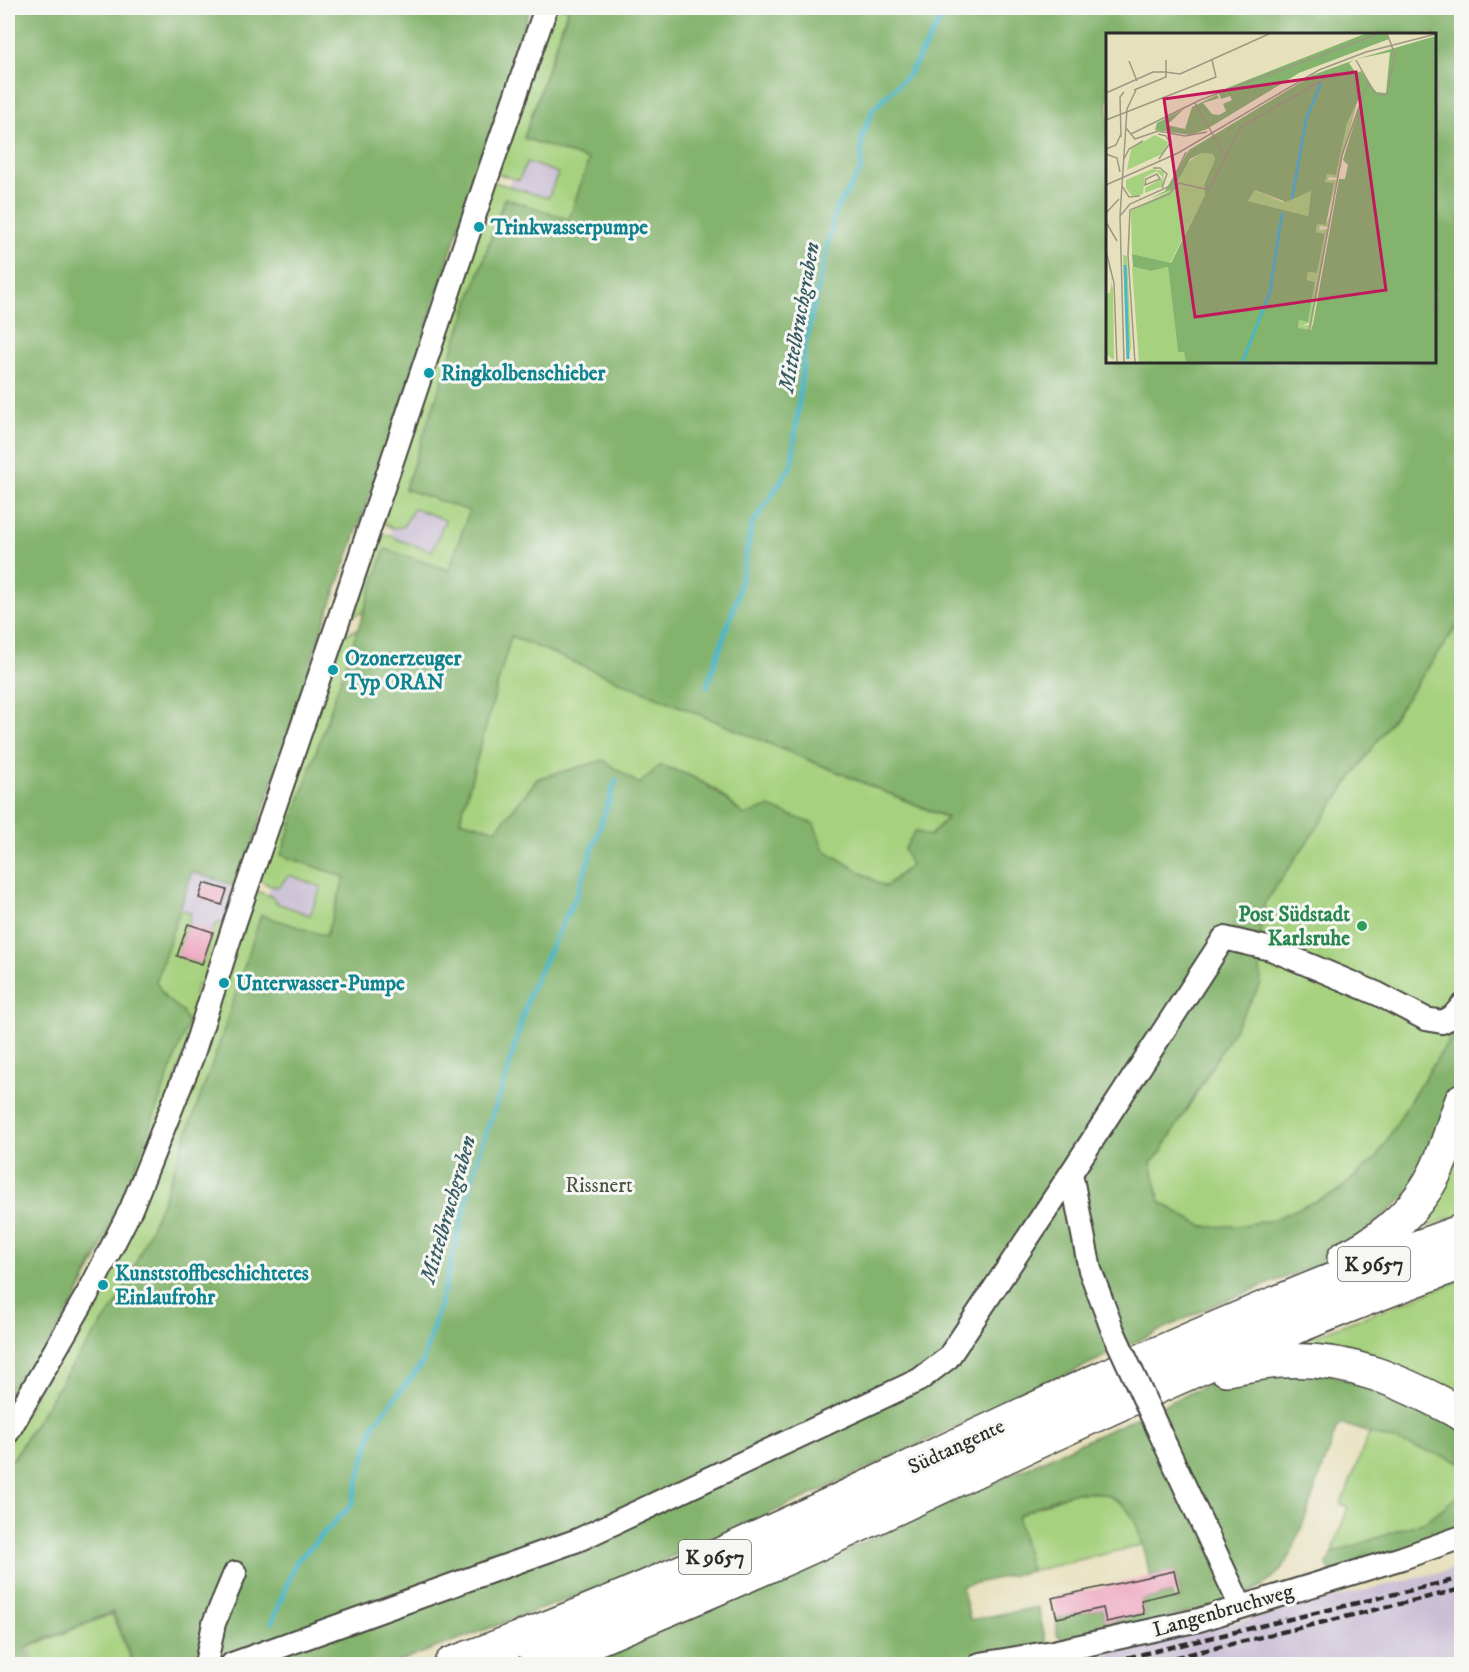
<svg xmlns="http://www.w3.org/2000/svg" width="1469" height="1672" viewBox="0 0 1469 1672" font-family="'IM FELL DW Pica',serif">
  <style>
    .industrial { fill: #cbbfd5 }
    .green { fill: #a6d17e; stroke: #687e54; stroke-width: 1.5 }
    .forest { fill: #84b36d; stroke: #586f4c; stroke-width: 1.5; fill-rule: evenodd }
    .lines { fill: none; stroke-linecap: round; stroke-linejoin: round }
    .stream { stroke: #4bb6c8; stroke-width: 5 }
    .building { fill: #eea7c1 }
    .minor-casing { stroke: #474641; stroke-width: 26 }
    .highway-casing { stroke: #474641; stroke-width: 36 }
    .minor { stroke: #fff; stroke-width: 22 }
    .highway { stroke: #fff; stroke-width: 33 }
    .rail { stroke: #2b2b2b; stroke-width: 4.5; stroke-dasharray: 9 4.5; stroke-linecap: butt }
    .minor-bridge-casing { stroke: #474641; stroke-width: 26; stroke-linecap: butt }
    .minor-bridge { stroke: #fff; stroke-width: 22 }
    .culture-dot { fill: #0f9aa8; stroke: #f6f6f2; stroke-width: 2 }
    .leisure-dot { fill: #2e9e5b; stroke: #f6f6f2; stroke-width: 2 }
    .labels { text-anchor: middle; stroke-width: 6; stroke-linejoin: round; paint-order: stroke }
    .shield { fill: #f6f6f2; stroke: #686867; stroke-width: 1.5 }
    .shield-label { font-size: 20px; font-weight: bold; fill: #2b2b2b }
    .culture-label { font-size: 21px; font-weight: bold; fill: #0d838f; stroke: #f6f6f2; text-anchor: start }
    .leisure-label { font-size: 21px; font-weight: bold; fill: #27864d; stroke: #f6f6f2; text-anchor: end }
    .park-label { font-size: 21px; fill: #4a5440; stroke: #f6f6f2 }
    .street-label { font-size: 21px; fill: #2b2b2b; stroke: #f6f6f2 }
    .water-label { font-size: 22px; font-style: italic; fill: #365c62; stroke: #f6f6f2 }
    .inset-river { fill: none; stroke: #4bb6c8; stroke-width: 3 }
    .inset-road { fill: none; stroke: #9c9882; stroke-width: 1.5 }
    .view { fill: #c2185b; fill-opacity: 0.15; stroke: #c2185b; stroke-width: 3 }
    .inset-edge { fill: none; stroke: #2b2b2b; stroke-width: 3 }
  </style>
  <rect width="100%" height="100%" fill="#f6f6f2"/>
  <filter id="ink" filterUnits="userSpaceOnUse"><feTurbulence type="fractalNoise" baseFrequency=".0167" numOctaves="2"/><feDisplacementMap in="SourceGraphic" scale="12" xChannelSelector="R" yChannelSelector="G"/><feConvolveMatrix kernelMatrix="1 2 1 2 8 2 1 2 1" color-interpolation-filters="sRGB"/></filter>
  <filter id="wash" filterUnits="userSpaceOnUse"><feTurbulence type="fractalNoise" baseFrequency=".008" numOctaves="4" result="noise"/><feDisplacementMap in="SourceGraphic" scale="24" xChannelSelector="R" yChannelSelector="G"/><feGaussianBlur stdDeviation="1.35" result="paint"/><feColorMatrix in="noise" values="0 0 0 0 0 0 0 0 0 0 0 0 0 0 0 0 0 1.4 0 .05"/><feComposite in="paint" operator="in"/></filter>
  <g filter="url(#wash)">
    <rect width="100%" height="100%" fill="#e7e0bc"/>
    <path class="industrial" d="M524 138 589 160 569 220 505 198Z
      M405 489 470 510 450 571 385 549Z
      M281 855 345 877 326 937 261 915Z
      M192 871 239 887 208 979 161 964Z
      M1461 1567V1664H1064L1141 1645Z"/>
    <path class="green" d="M550 8H568L524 138 589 160 569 220 504 199 405 489 470 510 450 571 385 550 364 612 343 619 372 533 390 535 399 540 432 551 445 520 414 508 403 527 392 528 377 520 491 181 548 198 558 173 527 162 519 180 495 173Z
      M1461 620V1022L1413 1096 1377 1157 1338 1192 1272 1220 1237 1226 1203 1227 1160 1202 1151 1163 1161 1152 1209 1073 1214 1061 1259 949 1264 904Z
      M358 629 281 855 345 877 326 937 261 916 218 1048 161 1205 120 1299 65 1376 12 1460 8 1457V1442L75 1326 256 891 271 896 277 903 310 915 321 887 292 876H288L279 887 270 886 258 879 343 635Z
      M511 636 947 818 929 836 911 865 885 887 824 850 769 807 744 815 714 788 685 773 639 784 603 761 538 778 496 830 460 820Z
      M180 909 191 913 178 956 202 964 215 925 219 923 227 924 209 981 197 985 195 995 202 1004 141 1175 76 1299 130 1181 182 1011 166 999 156 983Z
      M1461 1125V1214L1405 1234Z
      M1461 1280V1405L1285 1347Z
      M1370 1431 1461 1462V1491L1458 1496 1426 1521 1332 1553 1348 1507 1341 1505Z
      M1071 1493H1103L1125 1506 1134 1517 1143 1545 1031 1571 1017 1516Z
      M112 1614 132 1664H36L29 1647Z"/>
    <path class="forest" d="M8 8H530L396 421 319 637 239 887 192 872 156 982 166 999 182 1011 188 1023 130 1181 76 1299 8 1416Z
      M569 8H1461V620L1264 904 1259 949 1261 984 1161 1152 1151 1163 1160 1202 1203 1227 1237 1226 1272 1220 1337 1192 1377 1157 1413 1096 1461 1022V1065L1419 1184 1337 1257 1212 1306 809 1496 614 1582 392 1664H134L113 1612 25 1647 32 1664H8V1457L13 1460 65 1376 120 1299 161 1205 218 1048 261 915 326 936 345 877 281 855 385 549 449 570 469 511 405 489 505 198 569 219 589 160 524 138ZM1108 34H1434V362H1108ZM511 636 946 817 947 818 930 836 915 831 904 850 911 865 885 887 824 850 814 824 769 807 744 815C714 788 699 777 660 765L639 784 603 760 538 779 496 830 460 820Z
      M1317 1369 1461 1423V1462L1342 1424 1336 1430 1307 1513 1292 1551 1282 1569 1268 1582 1246 1595 1221 1605 1066 1642 1057 1635V1618L1102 1608 1106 1622 1120 1619 1117 1605 1128 1602 1132 1617 1144 1614 1141 1600 1172 1593 1174 1601 1181 1599 1175 1571 1150 1576C1140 1530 1133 1484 1073 1493 1058 1495 1031 1510 1017 1516L1031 1571 962 1586 970 1620 1038 1607 1047 1647 993 1664H578L695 1617 873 1538 1205 1386 1223 1380Z
      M1461 1491V1532L1331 1574 1327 1564 1332 1553 1426 1521 1458 1496Z"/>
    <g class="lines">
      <path class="stream" d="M707 686 737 598 752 525 792 464 805 345 836 209 861 170 862 137 873 109 909 74 948 8
        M272 1622 296 1562 352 1504 374 1424 422 1364 443 1293 480 1149 505 1080 530 991 577 894 616 780"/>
    </g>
    <g id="blocks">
      <path class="building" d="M204 883 227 890 222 905 199 898Z
        M188 924 213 932 202 964 177 956Z
        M1174 1571 1179 1591 1141 1600 1144 1614 1106 1622 1103 1608 1057 1618 1052 1598Z"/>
    </g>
  </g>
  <g filter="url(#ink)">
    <use href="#blocks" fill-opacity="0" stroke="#474641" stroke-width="1.5"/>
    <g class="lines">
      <g class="minor-casing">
        <path id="minor" d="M1071 1173 1090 1270 1113 1331
          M1159 1431 1241 1607
          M8 1432 92 1286 131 1209 192 1057 235 922 337 625 488 175 546 8
          M206 1664 214 1623 235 1573
          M232 1664 578 1540 919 1380 948 1358 1071 1173 1224 938 1271 949 1378 994 1426 1019 1442 1022 1452 1017 1462 1006
          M980 1664 1053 1652 1199 1620 1402 1558 1462 1537"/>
      </g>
      <g class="highway-casing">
        <path id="highway" d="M1344 1258C1375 1244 1406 1219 1425 1190 1443 1164 1451 1129 1462 1100
          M1226 1369C1245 1366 1263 1362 1282 1361 1348 1356 1405 1383 1462 1414
          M451 1664C673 1585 884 1477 1098 1380 1218 1326 1338 1275 1462 1231
          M535 1664C657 1615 779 1563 898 1507 1083 1420 1268 1332 1462 1263"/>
      </g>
      <use href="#minor" class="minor"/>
      <use href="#highway" class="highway"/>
      <path class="rail" d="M1101 1664 1462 1578
        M1148 1664 1462 1589"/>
      <g class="minor-bridge-casing">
        <path id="minor-bridge" d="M1113 1331 1159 1431"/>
      </g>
      <use href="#minor-bridge" class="minor-bridge"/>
    </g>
  </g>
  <g class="culture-dot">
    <circle cx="479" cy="227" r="6"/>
    <circle cx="429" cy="373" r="6"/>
    <circle cx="333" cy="670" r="6"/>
    <circle cx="224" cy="983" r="6"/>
    <circle cx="103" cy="1285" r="6"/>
  </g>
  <circle class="leisure-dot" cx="1362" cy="926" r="6"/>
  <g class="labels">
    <g class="shield">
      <rect x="1338" y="1247" width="72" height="34" rx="4.5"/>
      <rect x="679" y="1540" width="72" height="34" rx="4.5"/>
    </g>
    <g class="shield-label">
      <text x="1374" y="1271">K 9657</text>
      <text x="715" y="1564">K 9657</text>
    </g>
    <g class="culture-label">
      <text x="491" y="234">Trinkwasserpumpe</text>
      <text x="441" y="380">Ringkolbenschieber</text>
      <text x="345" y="665">Ozonerzeuger<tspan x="345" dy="24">Typ ORAN</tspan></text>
      <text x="236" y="990">Unterwasser-Pumpe</text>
      <text x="115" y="1280">Kunststoffbeschichtetes<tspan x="115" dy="24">Einlaufrohr</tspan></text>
    </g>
    <g class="leisure-label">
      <text x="1350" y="921">Post Südstadt<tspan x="1350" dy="24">Karlsruhe</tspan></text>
    </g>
    <g class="park-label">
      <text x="599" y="1192">Rissnert</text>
    </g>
    <g class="street-label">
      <text transform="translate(956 1446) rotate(-25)" y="7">Südtangente</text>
      <text transform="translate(1223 1610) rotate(-16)" y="7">Langenbruchweg</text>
    </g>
    <g class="water-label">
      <text transform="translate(798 317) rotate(-80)" y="8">Mittelbruchgraben</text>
      <text transform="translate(447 1209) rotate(-74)" y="8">Mittelbruchgraben</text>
    </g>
  </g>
  <g transform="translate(1106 33)">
    <rect width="330" height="330" fill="#e7e0bc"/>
    <path d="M252 66 231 145 223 144 222 147H231L222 181 228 151 219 149 221 141 230 142 241 89ZM49 102 62 109 58 120 21 137 25 116ZM96 120 107 121 109 126 98 152 99 162 64 230 26 221 25 178 67 156 79 131ZM46 136 58 138 57 153 39 160V155L57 145 51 138 39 144 37 161 27 164 20 155V147ZM149 157 177 169 205 158 202 183 142 168ZM224 182 222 194 214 193 213 197 222 196 225 182 205 297 203 290 195 293 203 292V298L192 295 193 287 202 288 209 249 201 247 202 239 211 240 219 201 210 199 211 191 220 192ZM17 222 21 223 25 315 21 327ZM0 224 4 237 7 257 8 327 0 321V260H4L6 247ZM26 234 45 238 62 234 72 319 78 318 80 330H33Z" fill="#a6d17e"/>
    <path d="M261 0H280L283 6 193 40 101 96 85 102 49 97 51 90 78 76 61 92 79 96 86 74 111 62 113 65 97 70 106 81 113 82 120 78 117 71 126 67 124 63 115 66 113 61 121 55ZM330 3V330H80L78 319H72L62 234 45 238 27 234 26 221 65 230 99 162 98 152 109 126 107 121 96 120 84 126 67 156 41 167 59 158 83 117 207 42 248 27 243 30 250 40 255 38 270 59 280 60 284 19 251 26ZM252 67 255 68 237 127 242 132 239 146H233L207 291 205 297 192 295 193 287 202 289 209 249 201 247 202 239 211 240 219 201 210 199 211 191 220 192 228 150 219 149 221 141 230 142 241 90ZM149 157 180 169 205 158 202 183 142 168Z" fill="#84b36d" fill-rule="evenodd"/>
    <path class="inset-river" d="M186 166 200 87 215 50M19 232 22 326M136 330 164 259 176 180"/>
    <path class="inset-road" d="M250 27 267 57 273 62 281 61 289 22 281 0M23 28 31 48M59 39 74 41 165 0M28 57 60 44V27M0 60 47 39H59M89 70 119 123M0 87 110 44 106 27M20 95 29 106 52 98 79 103 101 99M25 101 94 67 275 0M52 101 60 103 64 110 53 126M15 104 14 64 18 59M0 116 10 112 15 101M0 121 11 125 14 139M18 126 23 116 37 108M47 135H54L61 141 56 155M51 141 54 146 39 152 40 146ZM0 152 72 120 213 37 260 19 330 1M16 153 23 164 34 163M0 180 13 166M14 183 24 171 64 153 80 119M0 189 11 208M0 218 8 250 11 330M203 298 236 122 262 49M18 330 14 183 21 76 30 57M29 330 22 222 24 177 63 161 73 150 103 157 135 94 231 39"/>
    <path class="view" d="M250 39 280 257 89 284 58 66Z"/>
    <rect width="330" height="330" class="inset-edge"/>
  </g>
  <rect width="1469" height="1672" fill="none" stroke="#f6f6f2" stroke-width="30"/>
</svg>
